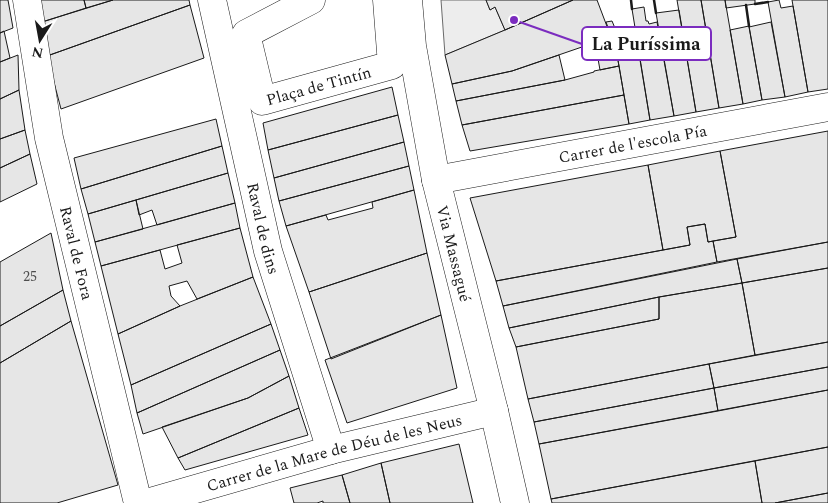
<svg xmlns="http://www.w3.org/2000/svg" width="828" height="503" viewBox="0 0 828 503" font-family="Spectral,serif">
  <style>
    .parking { fill: #ededed; stroke: #6a6a6a }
    .building { fill: #e6e6e6; stroke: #1a1a1a }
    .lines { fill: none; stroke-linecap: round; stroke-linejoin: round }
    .minor-casing { stroke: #1a1a1a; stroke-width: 29 }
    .minor { stroke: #fff; stroke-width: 28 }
    .wall { stroke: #1a1a1a; stroke-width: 2.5 }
    .labels { text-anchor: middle; stroke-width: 4; stroke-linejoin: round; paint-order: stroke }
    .number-label { font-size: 14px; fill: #4d4d4d }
    .street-label { font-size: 16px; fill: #1a1a1a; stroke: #fff }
    .leader { fill: none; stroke: #7b2cbf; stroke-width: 2 }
    .callout-dot { fill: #7b2cbf; stroke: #fff; stroke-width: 2 }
    .callout { fill: #fff; stroke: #7b2cbf; stroke-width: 2 }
    .callout-label { font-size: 18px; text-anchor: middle; font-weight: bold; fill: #1a1a1a }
  </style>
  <rect width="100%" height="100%" fill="#fff"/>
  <path class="parking" d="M441 0H486L490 10 495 7 505 30 445 55Z"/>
  <path class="building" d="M0 0H8L13 28 0 33Z
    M39 0H84L86 8 42 22Z
    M84 0H113L86 8Z
    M113 0H189L190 5 47 56 42 22Z
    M486 0H573L505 30 495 7 490 10Z
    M573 0H597L611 37 512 71 452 84 445 55 505 30Z
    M677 0H701L719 108 696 112Z
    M701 0H725L743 104 719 108Z
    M725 0H755V4L726 8Z
    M779 0 781 8 793 6 808 92 785 97 768 2Z
    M792 0H828V89L808 92Z
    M190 5 204 58 61 109 47 56Z
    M644 7 646 21H648L649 24 657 22 674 116 650 120 632 9Z
    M679 10 696 112 674 116 656 13Z
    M612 21 617 33 635 30 650 120 629 124 616 49 606 22Z
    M771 22 785 97 762 100 749 27Z
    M749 26 762 100 743 104 730 30Z
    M4 31 10 58 0 62V33Z
    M611 37 616 49 619 66 600 70 595 42Z
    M18 55 19 90 0 99V62Z
    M559 55 565 80 456 101 452 84 512 71Z
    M619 66 624 95 462 125 456 101 565 80 594 72V71Z
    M392 87 398 115 268 150 263 123Z
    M19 90 25 130 0 139V99Z
    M624 95 629 124 470 151 462 125Z
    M398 115 404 142 274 178 268 150Z
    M216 119 222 146 81 189 74 158Z
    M25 130 30 154 0 168V139Z
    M828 131V242L717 262 713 241 736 237 720 151Z
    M404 142 409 166 279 201 274 178Z
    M222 146 228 173 88 214 81 189Z
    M720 151 736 237 708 242 705 224 687 227 690 245 663 250 648 165Z
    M30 154 37 184 0 202V168Z
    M648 165 663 250 496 281 470 198Z
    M409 166 414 190 286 226 279 201Z
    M228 173 235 203 157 225 152 210 139 215 136 200Z
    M414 190 427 253 309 292 286 226 326 215 328 220 373 208 372 202Z
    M136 200 143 229 95 242 88 214Z
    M235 203 240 228 101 266 95 242Z
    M705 224 708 242 713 241 717 262 503 306 496 281 690 245 687 227Z
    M240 228 253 277 197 299 187 281 169 286 171 296 180 306 118 334 101 266 160 250 165 269 182 263 177 245Z
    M51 233 63 290 0 326V262Z
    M828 242V268L742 283 737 259Z
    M427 253 441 315 331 359 309 292Z
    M737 259 742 283 659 297 509 328 503 306Z
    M828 268V342L755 355 742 283Z
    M253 277 271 324 131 385 118 334 180 306Z
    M742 283 755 355 528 399 516 347 659 319V297Z
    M63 290 71 321 0 363V326Z
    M659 297V319L516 347 509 328Z
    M441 315 457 388 347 423 325 360Z
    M71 321 118 485 57 503H0V363Z
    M271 324 280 350 137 413 131 385Z
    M828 342V367L714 388 709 364Z
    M280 350 289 376 248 398 143 434 137 413Z
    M709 364 714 388 534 422 528 399Z
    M828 367V390L718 411 714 388Z
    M289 376 299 408 178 458 162 427 248 398Z
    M714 388 718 411 539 444 534 422Z
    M828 390V447L551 499 539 444Z
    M299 408 308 435 185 470 178 458Z
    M459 444 473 503H390L381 463Z
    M828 447V493L775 503H762L755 461Z
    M755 461 762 503H552L551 499Z
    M381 463 390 503H350L342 475Z
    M342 475 350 503H323V501L317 503H294L290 488Z
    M828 493V503H775Z"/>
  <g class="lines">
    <g class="minor-casing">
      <g id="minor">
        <path id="s1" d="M27 0 49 138 138 503"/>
        <path id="s2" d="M212 0 268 251 331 450"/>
        <path id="s3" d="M311 0 246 34 262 101 392 65 387 0"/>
        <path id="s4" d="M408 0 412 46 436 180 494 411 515 503"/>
        <path id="s5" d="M436 180 828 107"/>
        <path id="s6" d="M147 503 331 450 494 411"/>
      </g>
    </g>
    <use href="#minor" class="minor"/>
    <path class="wall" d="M631 0 632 9
      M654 0 656 13
      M755 4 768 2
      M746 5 749 26"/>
  </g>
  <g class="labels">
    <g class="number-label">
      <text x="30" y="281">25</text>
    </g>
    <g class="street-label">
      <text dy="6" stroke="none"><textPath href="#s3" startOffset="201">Plaça de Tintín</textPath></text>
      <text dy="6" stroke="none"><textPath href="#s5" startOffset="200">Carrer de l'escola Pía</textPath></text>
      <text dy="6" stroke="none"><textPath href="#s2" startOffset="234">Raval de dins</textPath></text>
      <text dy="6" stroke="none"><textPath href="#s1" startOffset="258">Raval de Fora</textPath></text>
      <text dy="6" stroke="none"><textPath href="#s4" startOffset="258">Via Massagué</textPath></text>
      <text dy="6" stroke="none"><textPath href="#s6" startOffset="194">Carrer de la Mare de Déu de les Neus</textPath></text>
    </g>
  </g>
  <path class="leader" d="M514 20L582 44"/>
  <circle class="callout-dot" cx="514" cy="20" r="5"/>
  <rect class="callout" x="582" y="27" width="129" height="33" rx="5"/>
  <g class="callout-label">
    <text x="646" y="50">La Puríssima</text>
  </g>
  <g transform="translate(40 40) rotate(191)" stroke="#ffffff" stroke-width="4" paint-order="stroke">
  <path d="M0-4L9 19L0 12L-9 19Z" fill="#1a1a1a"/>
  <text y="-8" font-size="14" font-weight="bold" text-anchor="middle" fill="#1a1a1a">N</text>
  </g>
</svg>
